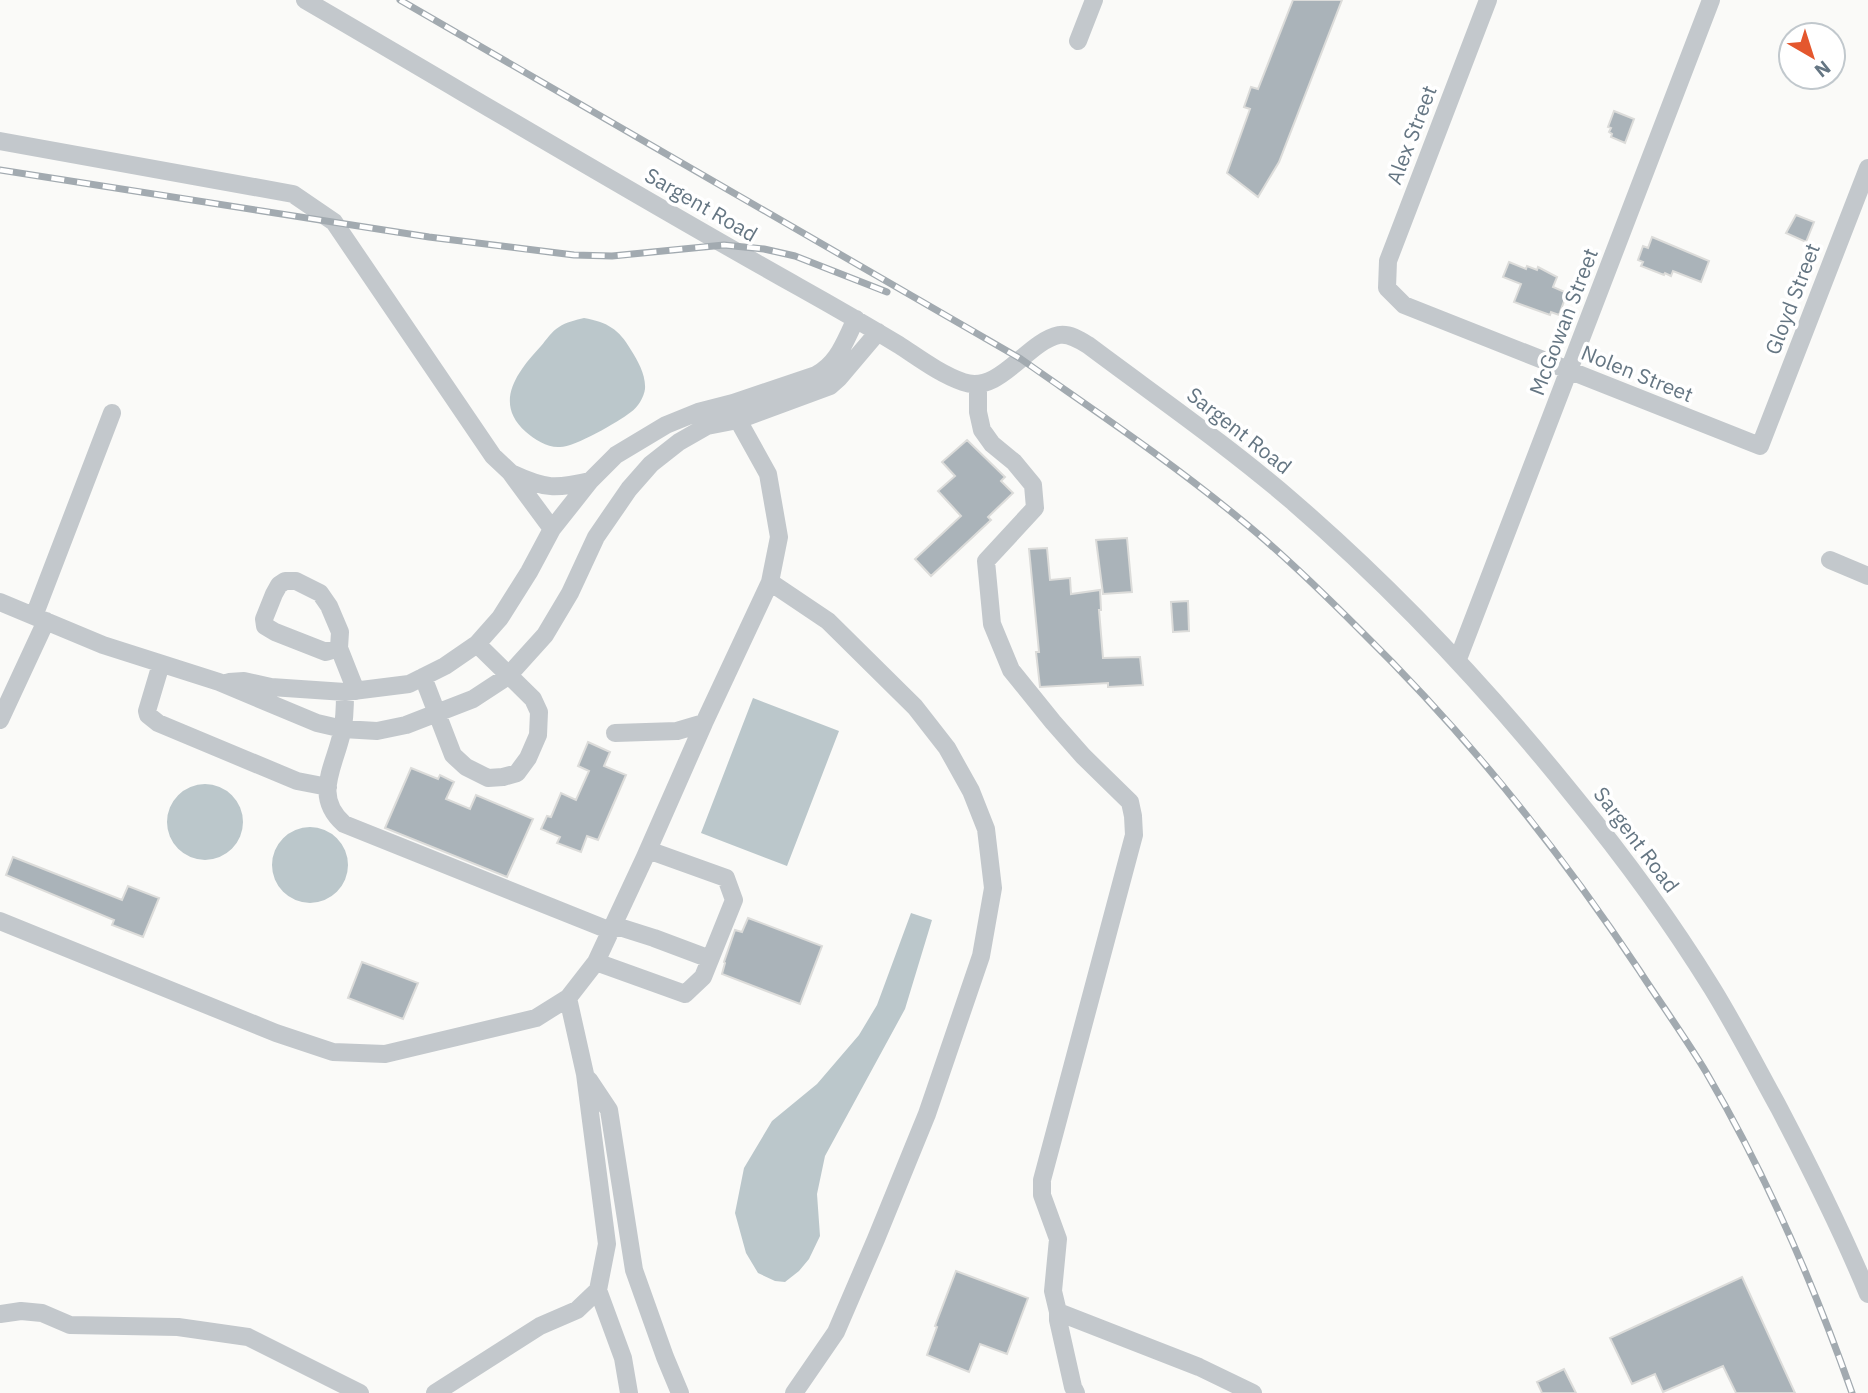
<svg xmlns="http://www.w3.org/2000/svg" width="1868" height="1393" viewBox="0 0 1868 1393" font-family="'IBM Plex Sans',sans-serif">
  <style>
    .water { fill: #bbc7cb }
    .building { fill: #aab3b9; stroke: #dcdcda; stroke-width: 2 }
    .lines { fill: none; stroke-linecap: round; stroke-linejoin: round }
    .minor { stroke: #c3c8cc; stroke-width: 18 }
    .rail-casing { stroke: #a2aab0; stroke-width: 7 }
    .rail { stroke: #fff; stroke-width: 4.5; stroke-dasharray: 13; stroke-linecap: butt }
    .labels { text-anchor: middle; stroke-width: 7; stroke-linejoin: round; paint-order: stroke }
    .street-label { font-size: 21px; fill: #657683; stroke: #fff }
  </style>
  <rect width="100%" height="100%" fill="#fafaf8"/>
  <path class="water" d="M584 318C607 322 619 329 631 350 638 361 646 375 645 389 644 397 638 407 631 412 618 422 575 447 560 447 548 448 535 440 526 432 493 403 517 372 541 346 546 340 552 331 559 327 566 322 576 320 584 318Z
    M753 698 839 731 787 866 701 833Z
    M167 822a38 38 0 1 1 76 0a38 38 0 1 1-76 0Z
    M272 865a38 38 0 1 1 76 0a38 38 0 1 1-76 0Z
    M911 913 932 920 905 1009 825 1156 817 1194 820 1236 809 1259 799 1271 785 1282 775 1281 758 1273 746 1253 735 1213 744 1168 772 1121 817 1084 859 1035 877 1005Z"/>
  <path class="building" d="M1293 0H1342L1279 162 1258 197 1227 173 1250 109 1244 107 1251 87 1258 89Z
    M1614 111 1634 119 1625 143 1611 137 1612 134 1609 132 1611 128 1608 127Z
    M1796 215 1814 222 1806 242 1786 233Z
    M1652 237 1709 261 1701 282 1673 271 1671 276 1665 273 1664 275 1641 266 1643 262 1638 260 1643 246 1648 248Z
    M1509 262 1526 269 1527 266 1537 270 1538 267 1557 277 1553 287 1567 293 1559 315 1551 312 1550 315 1514 302 1521 284 1503 277Z
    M967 440 1005 477 1001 481 1013 493 988 517 991 520 931 576 915 559 961 516 938 491 955 476 942 462Z
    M1127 538 1132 592 1103 594 1096 540Z
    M1047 548 1050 580 1070 578 1071 594 1100 590 1101 610H1099L1103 658 1140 657 1143 685 1108 687V683L1040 687 1036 652H1039L1029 549Z
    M1188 601 1189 631 1173 632 1171 602Z
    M588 742 610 752 604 766 626 775 598 840 587 836 581 852 557 843 560 837 541 829 547 816 551 817 561 793 576 800 589 771 578 766Z
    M411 768 438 779 440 775 454 782 446 799 470 809 476 795 533 819 507 877 385 828Z
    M13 857 122 900 128 886 159 898 143 937 112 925 114 920 6 875Z
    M748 918 822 946 800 1004 722 974 725 963 724 962 735 930 742 932Z
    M362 962 418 983 403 1019 348 998Z
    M956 1271 1028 1298 1007 1354 980 1344 969 1372 927 1355 937 1327 935 1326Z
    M1742 1277 1795 1393H1736L1723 1366 1663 1392 1655 1374 1632 1384 1610 1338Z
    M1564 1369 1576 1393H1542L1537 1382Z"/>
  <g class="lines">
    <path class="minor" d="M305 0C470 96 633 194 799 287 833 306 866 325 899 345 919 358 940 374 963 382 1000 395 1026 342 1059 335 1069 333 1080 340 1088 345 1156 396 1227 445 1292 501 1395 590 1488 689 1573 795 1623 856 1670 920 1712 988 1736 1027 1757 1068 1779 1108 1811 1169 1842 1231 1868 1294
      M1488 0 1388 261 1387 288 1404 305 1760 446 1868 168
      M1078 41 1094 0
      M0 141 293 194 334 222 493 456 510 472 552 529
      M978 385V412L982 430 992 444 1014 462 1033 485 1035 508 986 561 992 624 1011 670 1053 722 1083 756 1130 802 1133 816 1134 835 1042 1180V1195L1058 1239 1053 1291 1058 1312V1320L1073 1387 1076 1393
      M513 474C545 489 556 489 590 481
      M1830 560 1868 576
      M770 582 828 621 915 707 947 748 971 791 986 829 993 888 981 956 927 1114 876 1239 836 1332 794 1393
      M0 602 103 645 219 682 317 723 343 729 377 731 406 725 473 699 508 676 545 635 570 593 596 537 629 489 651 464 679 442 707 426 738 420 830 386 839 378 878 332
      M34 616 112 413
      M339 648 326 652 275 632 265 626 264 619 274 594 279 585 285 581H296L320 593 329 606 340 632 339 648 356 691
      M1458 659 1711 0
      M161 664 147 711 148 715 158 723 297 781 328 787
      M423 677 453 755 466 767 488 778 503 777 517 773 528 758 538 735 539 712 533 699 477 644
      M229 682 244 681 271 687 345 692 409 684 445 666 477 644 500 618 529 572 552 529 590 481 616 455 666 425 698 412 733 403 816 375C839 363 845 340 856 319
      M345 692C345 705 345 719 342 732 335 766 312 796 344 824L611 931
      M0 720 46 621
      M615 733 677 731 704 723
      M0 921 276 1033 333 1052 385 1054 536 1018 568 998 596 962 645 857 704 723 770 582 779 537 768 474 738 420 733 403
      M613 925 654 938 710 959
      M596 962 685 994 703 977 734 900 726 878 648 850
      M589 1080 609 1110 634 1270 665 1357 680 1393
      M598 1290 623 1358 629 1393
      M1058 1312 1199 1367 1253 1393
      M0 1314 21 1311 42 1313 70 1325 178 1327 248 1337 360 1393
      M435 1393 540 1326 577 1310 598 1290 607 1244 585 1074 568 998"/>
    <g class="rail-casing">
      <path id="rail" d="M400 0 1021 359C1095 411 1170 461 1240 519 1281 552 1322 592 1360 630 1467 735 1556 845 1639 970 1661 1004 1685 1037 1706 1072 1765 1173 1813 1282 1852 1393
        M0 170 429 237 574 255 612 256 724 245 764 249 795 256 887 292"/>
    </g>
    <use href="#rail" class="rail"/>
  </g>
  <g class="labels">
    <g class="street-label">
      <text transform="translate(1412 135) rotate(-69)" y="7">Alex Street</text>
      <text transform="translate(701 205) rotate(30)" y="7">Sargent Road</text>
      <text transform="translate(1793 299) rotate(-69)" y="7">Gloyd Street</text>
      <text transform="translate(1564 322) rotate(-69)" y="7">McGowan Street</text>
      <text transform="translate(1637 374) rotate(22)" y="7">Nolen Street</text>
      <text transform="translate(1239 431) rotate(38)" y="7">Sargent Road</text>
      <text transform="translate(1636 840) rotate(53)" y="7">Sargent Road</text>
    </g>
  </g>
  <g transform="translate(1812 56) rotate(141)"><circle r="33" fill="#ffffff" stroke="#c1c8cd" stroke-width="2"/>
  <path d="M0-5L12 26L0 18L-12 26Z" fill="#e4572e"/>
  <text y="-10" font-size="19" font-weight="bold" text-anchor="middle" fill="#657683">N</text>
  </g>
</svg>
